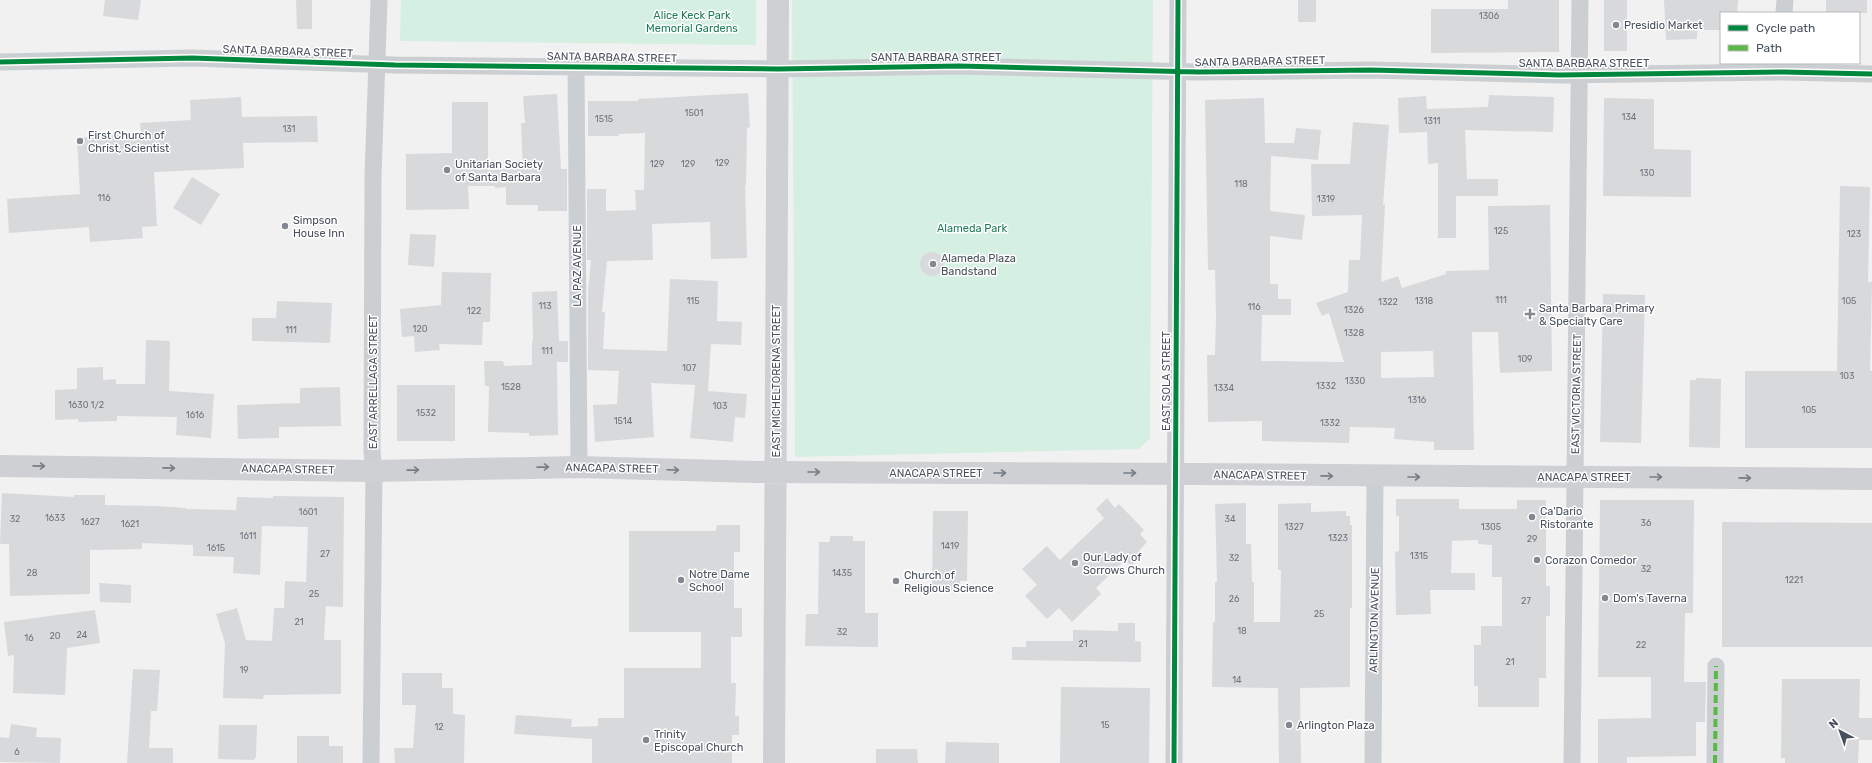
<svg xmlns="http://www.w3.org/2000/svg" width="1872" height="763" viewBox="0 0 1872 763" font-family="Rubik,sans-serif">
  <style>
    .green { fill: #d6efe3 }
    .building { fill: #d8d9db; fill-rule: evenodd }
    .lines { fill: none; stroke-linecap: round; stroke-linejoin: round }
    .street { stroke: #cccfd2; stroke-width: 17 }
    .secondary { stroke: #ced0d3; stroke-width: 22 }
    .quiet { stroke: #58b947; stroke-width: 4; stroke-dasharray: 8 4; stroke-linecap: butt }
    .cycleway-casing { stroke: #fff; stroke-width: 8 }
    .cycleway { stroke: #00873e; stroke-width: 5 }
    .oneway { stroke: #777d86 }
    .poi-dot { fill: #838890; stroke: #fff; stroke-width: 1.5 }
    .labels { text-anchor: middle; stroke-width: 3; stroke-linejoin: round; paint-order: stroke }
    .number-label { font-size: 9px; fill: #6e747d }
    .park-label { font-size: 11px; fill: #1b7c57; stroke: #fff }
    .poi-label { font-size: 11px; fill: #48505c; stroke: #fff; text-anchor: start }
    .street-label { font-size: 11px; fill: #48505c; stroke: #fff }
  </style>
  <rect width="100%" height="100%" fill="#f1f1f1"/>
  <path class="green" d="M401 0H756V45L400 41Z
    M792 0H1153L1150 438 1139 449 795 457Z"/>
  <path class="building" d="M105 0H141L138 20 103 16Z
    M296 0H312V29H297Z
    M1298 0H1316V22H1298Z
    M1508 0H1559V52L1431 53V9H1508Z
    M1604 0H1627V51H1604Z
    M1664 0H1738L1737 13H1721V30H1697V39L1666 40Z
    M1826 0H1867V13H1826Z
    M748 93 750 127 747 128 746 185H745L747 258 711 259 710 222 652 224 653 260 607 261 602 312H605L603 349 667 351 670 279 718 281 717 321 742 322 741 345 711 344 708 391 747 394 745 418 735 417 733 442 690 438 695 385 651 383 654 437 595 442 593 405 617 404 619 371 588 370V292L591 260H587V189H606V211L636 210 635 190H644L645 133 619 134V136H588V101H638V99Z
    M557 94 561 169H567V211H538V205H506V187L495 188V186H468L469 209 406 210V154L452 153V102H488V170L523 169 521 123H525L523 96Z
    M1489 95 1554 97 1553 132 1465 130 1467 179H1498V196H1456V238H1438V163L1428 164 1427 132 1399 133 1398 98 1426 96 1427 109 1488 107Z
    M241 97 242 117 317 116 318 142 243 143 244 168 154 172 157 226 142 227 143 238 90 242 89 227 9 233 7 199 80 194 77 138 141 133 140 123 191 120 190 100Z
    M1264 98 1265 143H1294L1296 128 1321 130 1318 160 1271 156 1270 211 1305 215 1302 240 1270 236V284H1278V299H1291V315H1262L1261 361 1344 362 1329 313 1322 316 1316 303 1348 292 1349 260H1360L1362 215 1312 216 1311 164H1350L1353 122 1389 125 1383 205H1385L1381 282 1398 276 1402 288 1446 274V271L1489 270 1488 206 1550 205 1552 371 1500 373 1498 332H1472L1474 450H1434V442L1394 439 1395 428 1350 427 1349 443 1262 441V421L1208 422 1207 355H1215L1216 317 1215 270H1208L1205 100ZM1433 351 1434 377 1381 378V352Z
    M1604 98 1654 99V149L1691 150V197L1603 196Z
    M192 177 220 194 201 225 173 208Z
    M1840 186 1870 187 1868 282H1872L1870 371H1872V448H1745V371H1837Z
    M410 234 436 235 434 267 408 265Z
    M920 264a12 12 0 1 1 24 0a12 12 0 1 1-24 0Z
    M442 272 491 273 490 322H483L482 345 439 344 440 350 415 352 414 336 402 337 400 309 441 305Z
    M557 291 559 341H568V362H557L558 435 529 436V433L488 432 489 386H485L484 361H503L504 366 532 365V341H533L532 292Z
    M1603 294 1645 295 1641 443 1600 442Z
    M277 301 332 303 330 343 252 341V318H276Z
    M146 340 170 341 169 391 214 394 211 438 176 435 177 417 117 416V421L78 422V419L55 420V390L77 389V368L103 367V380L116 379V384H145Z
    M1696 378 1721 379 1720 448 1689 447 1690 380H1696Z
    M397 385H455V441H397Z
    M340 387 341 426 279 427V438L238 439 237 405 300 403V388Z
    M2 493 74 497V495H105V505L154 506 186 508V509L236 510 237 497 273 498V496L344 497 343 607 326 606 324 640H341V694L264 695 263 699 223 698 225 643 216 614 237 608 246 640 272 641 274 608H284L285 581 306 582 308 527 262 526 260 575 233 573 234 557 193 556V545L142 543V549L90 550V594L10 596 9 544H0Z
    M1107 498 1115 508 1119 504 1144 530 1140 534 1147 542 1139 551 1143 555 1131 566 1125 560 1096 588 1101 594 1072 622 1059 608 1047 619 1025 596 1037 585 1022 569 1047 546 1060 560 1104 518 1096 509Z
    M1396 499H1459V509H1517V500H1546V586H1550V616H1546V678H1539V707H1478V686H1474V645H1481V626H1502V577H1492V545L1478 544V540L1452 541 1451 573H1475V590H1430L1431 614 1396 615 1395 552 1399 551V516H1396Z
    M1600 500H1694L1693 613H1685L1684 682H1706L1705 722H1696V756L1627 757V763H1598V719L1651 718V677H1598Z
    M1246 503V544H1251L1252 582H1254V622H1280L1281 570H1278V504L1311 503V512L1346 511V516H1350V525H1352V608H1350V687L1300 688 1301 763H1279L1278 688 1212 687 1213 622H1215V582H1217L1215 504Z
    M933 511H968L967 581H960V591H932Z
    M1722 522 1872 523V647H1722Z
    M717 525H740V552H734V608H742V637H731V683H736L735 716H739V735H732V763H592V739L514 734 516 715 572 719 571 727 598 726V718H624V668H701V632H629V531H716Z
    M830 536H853V541H865V613H878V647L805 646 806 614H818L819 542H830Z
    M99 583 131 585V603L100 602Z
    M95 610 100 643 67 648 65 695 13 693 14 655 8 656 4 622Z
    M1118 623H1135V641L1141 642V662L1012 660V647H1026V641H1073V630L1118 631Z
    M133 669 160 670 157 711H151L149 748H173V763H127Z
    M402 673H442V688H453V714L465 715 464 763H395L394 748H413L416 705H402Z
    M1782 679H1860L1859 718H1872V740H1859L1858 763H1785V758H1781Z
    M1061 687 1150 688 1149 763H1060Z
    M11 724 37 728 36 737 61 738 60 763 0 762V737L9 738Z
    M219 725H257L256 757 254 760 218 759Z
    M297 736H329V746H343V763H297Z
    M946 742 999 743V763H945Z
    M876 749H917L918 763H876Z"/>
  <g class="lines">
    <path class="street" d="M1784 13 1785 0
      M0 62 192 58 395 65 778 69 959 66 1198 72 1371 70 1559 75 1784 72 1872 74
      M576 66 579 467
      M371 763 374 471 372 452 373 177 379 0
      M1174 763 1178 0
      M1373 763 1375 476
      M1572 763 1580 0
      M1715 763 1716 666"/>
    <path class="secondary" d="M0 466 374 471 579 467 756 472 1194 474 1872 479
      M774 763 778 0"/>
    <path class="quiet" d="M1715 763 1716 666"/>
    <g class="cycleway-casing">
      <path id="cycleway" d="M0 62 192 58 395 65 778 69 959 66 1198 72 1371 70 1559 75 1784 72 1872 74
        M1174 763 1178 0"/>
    </g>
    <use href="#cycleway" class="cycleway"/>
  </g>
  <defs><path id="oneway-shaft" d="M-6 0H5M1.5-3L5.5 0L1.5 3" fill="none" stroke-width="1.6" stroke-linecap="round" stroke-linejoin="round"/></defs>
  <g class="oneway">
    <use href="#oneway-shaft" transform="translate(39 466) rotate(1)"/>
    <use href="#oneway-shaft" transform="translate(543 467) rotate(-1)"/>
    <use href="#oneway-shaft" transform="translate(169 468) rotate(1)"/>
    <use href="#oneway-shaft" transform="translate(413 470) rotate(-1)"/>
    <use href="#oneway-shaft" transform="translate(673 470) rotate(2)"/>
    <use href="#oneway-shaft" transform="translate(814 472)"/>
    <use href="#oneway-shaft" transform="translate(1000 473)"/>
    <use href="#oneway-shaft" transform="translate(1130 473)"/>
    <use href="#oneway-shaft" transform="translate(1327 476) rotate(1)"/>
    <use href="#oneway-shaft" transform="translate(1414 477)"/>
    <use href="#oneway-shaft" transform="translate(1656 477)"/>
    <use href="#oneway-shaft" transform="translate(1745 478) rotate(1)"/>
  </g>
  <g class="poi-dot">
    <circle cx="1616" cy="25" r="4"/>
    <circle cx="80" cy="141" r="4"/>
    <circle cx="447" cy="170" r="4"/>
    <circle cx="285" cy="226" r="4"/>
    <circle cx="933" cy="264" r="4"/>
    <path d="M1528 308h4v4h4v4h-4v4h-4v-4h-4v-4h4z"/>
    <circle cx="1532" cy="517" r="4"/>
    <circle cx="1537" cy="560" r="4"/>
    <circle cx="1075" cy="563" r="4"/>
    <circle cx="681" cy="580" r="4"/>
    <circle cx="896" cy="581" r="4"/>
    <circle cx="1605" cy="598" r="4"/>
    <circle cx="1289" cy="725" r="4"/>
    <circle cx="646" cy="740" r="4"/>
  </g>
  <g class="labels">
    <g class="number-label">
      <text x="1489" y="19">1306</text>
      <text x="694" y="116">1501</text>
      <text x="1629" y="120">134</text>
      <text x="604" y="122">1515</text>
      <text x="1432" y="124">1311</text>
      <text x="289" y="132">131</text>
      <text x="722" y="166">129</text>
      <text x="657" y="167">129</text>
      <text x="688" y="167">129</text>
      <text x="1647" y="176">130</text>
      <text x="1241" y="187">118</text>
      <text x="104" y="201">116</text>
      <text x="1326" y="202">1319</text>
      <text x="1501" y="234">125</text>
      <text x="1854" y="237">123</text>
      <text x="1501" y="303">111</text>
      <text x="693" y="304">115</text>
      <text x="1424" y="304">1318</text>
      <text x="1849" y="304">105</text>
      <text x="1388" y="305">1322</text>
      <text x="545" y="309">113</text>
      <text x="1254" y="310">116</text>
      <text x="1354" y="313">1326</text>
      <text x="474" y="314">122</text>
      <text x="420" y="332">120</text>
      <text x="291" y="333">111</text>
      <text x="1354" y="336">1328</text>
      <text x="547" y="354">111</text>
      <text x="1525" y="362">109</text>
      <text x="689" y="371">107</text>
      <text x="1847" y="379">103</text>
      <text x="1355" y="384">1330</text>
      <text x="1326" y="389">1332</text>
      <text x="511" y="390">1528</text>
      <text x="1224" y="391">1334</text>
      <text x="1417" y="403">1316</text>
      <text x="86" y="408">1630 1/2</text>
      <text x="720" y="409">103</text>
      <text x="1809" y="413">105</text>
      <text x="426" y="416">1532</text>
      <text x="195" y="418">1616</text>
      <text x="623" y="424">1514</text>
      <text x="1330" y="426">1332</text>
      <text x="308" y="515">1601</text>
      <text x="55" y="521">1633</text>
      <text x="15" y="522">32</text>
      <text x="1230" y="522">34</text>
      <text x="90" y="525">1627</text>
      <text x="1646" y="526">36</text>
      <text x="130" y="527">1621</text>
      <text x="1294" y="530">1327</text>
      <text x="1491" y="530">1305</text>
      <text x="248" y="539">1611</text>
      <text x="1338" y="541">1323</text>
      <text x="1532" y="542">29</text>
      <text x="950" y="549">1419</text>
      <text x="216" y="551">1615</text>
      <text x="325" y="557">27</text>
      <text x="1419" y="559">1315</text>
      <text x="1234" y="561">32</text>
      <text x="1646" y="572">32</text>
      <text x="32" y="576">28</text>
      <text x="842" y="576">1435</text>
      <text x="1794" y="583">1221</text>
      <text x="314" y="597">25</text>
      <text x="1234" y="602">26</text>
      <text x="1526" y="604">27</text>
      <text x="1319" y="617">25</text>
      <text x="299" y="625">21</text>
      <text x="1242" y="634">18</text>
      <text x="842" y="635">32</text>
      <text x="82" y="638">24</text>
      <text x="55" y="639">20</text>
      <text x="29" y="641">16</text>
      <text x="1083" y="647">21</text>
      <text x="1641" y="648">22</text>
      <text x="1510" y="665">21</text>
      <text x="244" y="673">19</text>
      <text x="1237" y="683">14</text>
      <text x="1105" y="728">15</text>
      <text x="439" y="730">12</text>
      <text x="17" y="755">6</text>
    </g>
    <g class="park-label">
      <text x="692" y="19">Alice Keck Park<tspan x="692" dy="13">Memorial Gardens</tspan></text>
      <text x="972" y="232">Alameda Park</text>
    </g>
    <g class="poi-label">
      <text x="1624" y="29">Presidio Market</text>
      <text x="88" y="139">First Church of<tspan x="88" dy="13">Christ, Scientist</tspan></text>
      <text x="455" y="168">Unitarian Society<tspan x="455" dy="13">of Santa Barbara</tspan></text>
      <text x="293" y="224">Simpson<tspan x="293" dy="13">House Inn</tspan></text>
      <text x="941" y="262">Alameda Plaza<tspan x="941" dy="13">Bandstand</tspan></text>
      <text x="1539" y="312">Santa Barbara Primary<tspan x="1539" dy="13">&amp; Specialty Care</tspan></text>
      <text x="1540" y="515">Ca'Dario<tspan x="1540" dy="13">Ristorante</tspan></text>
      <text x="1083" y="561">Our Lady of<tspan x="1083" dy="13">Sorrows Church</tspan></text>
      <text x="1545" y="564">Corazon Comedor</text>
      <text x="689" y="578">Notre Dame<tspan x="689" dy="13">School</tspan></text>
      <text x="904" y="579">Church of<tspan x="904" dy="13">Religious Science</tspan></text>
      <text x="1613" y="602">Dom's Taverna</text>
      <text x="1297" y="729">Arlington Plaza</text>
      <text x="654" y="738">Trinity<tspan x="654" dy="13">Episcopal Church</tspan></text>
    </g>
    <g class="street-label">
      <text transform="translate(288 51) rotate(2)" y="4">SANTA BARBARA STREET</text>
      <text transform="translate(612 57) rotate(1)" y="4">SANTA BARBARA STREET</text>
      <text x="936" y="61">SANTA BARBARA STREET</text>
      <text transform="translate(1260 61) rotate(-1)" y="4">SANTA BARBARA STREET</text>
      <text x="1584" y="67">SANTA BARBARA STREET</text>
      <text transform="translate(577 266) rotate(-90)" y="4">LA PAZ AVENUE</text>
      <text transform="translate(776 381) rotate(-90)" y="4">EAST MICHELTORENA STREET</text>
      <text transform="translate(1166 381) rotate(-90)" y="4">EAST SOLA STREET</text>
      <text transform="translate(373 382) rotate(-90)" y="4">EAST ARRELLAGA STREET</text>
      <text transform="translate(1576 394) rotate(-89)" y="4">EAST VICTORIA STREET</text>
      <text transform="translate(612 468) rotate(1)" y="4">ANACAPA STREET</text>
      <text transform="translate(288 469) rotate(1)" y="4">ANACAPA STREET</text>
      <text x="936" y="477">ANACAPA STREET</text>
      <text transform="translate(1260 475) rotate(1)" y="4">ANACAPA STREET</text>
      <text x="1584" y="481">ANACAPA STREET</text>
      <text transform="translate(1374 620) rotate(-89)" y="4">ARLINGTON AVENUE</text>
    </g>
  </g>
  <rect x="1720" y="12" width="140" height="52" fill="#ffffff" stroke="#b6b9be"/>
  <rect x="1728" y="25" width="20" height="6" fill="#00873e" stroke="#b6b9be"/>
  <text x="1756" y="32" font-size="12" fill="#48505c">Cycle path</text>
  <rect x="1728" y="45" width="20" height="6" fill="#58b947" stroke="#b6b9be"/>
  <text x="1756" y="52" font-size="12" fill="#48505c">Path</text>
  <g transform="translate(1840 731) rotate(319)" stroke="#ffffff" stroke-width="3" paint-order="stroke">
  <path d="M0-3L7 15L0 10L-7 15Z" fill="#48505c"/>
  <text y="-6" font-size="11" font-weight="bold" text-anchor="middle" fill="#48505c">N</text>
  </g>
</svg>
